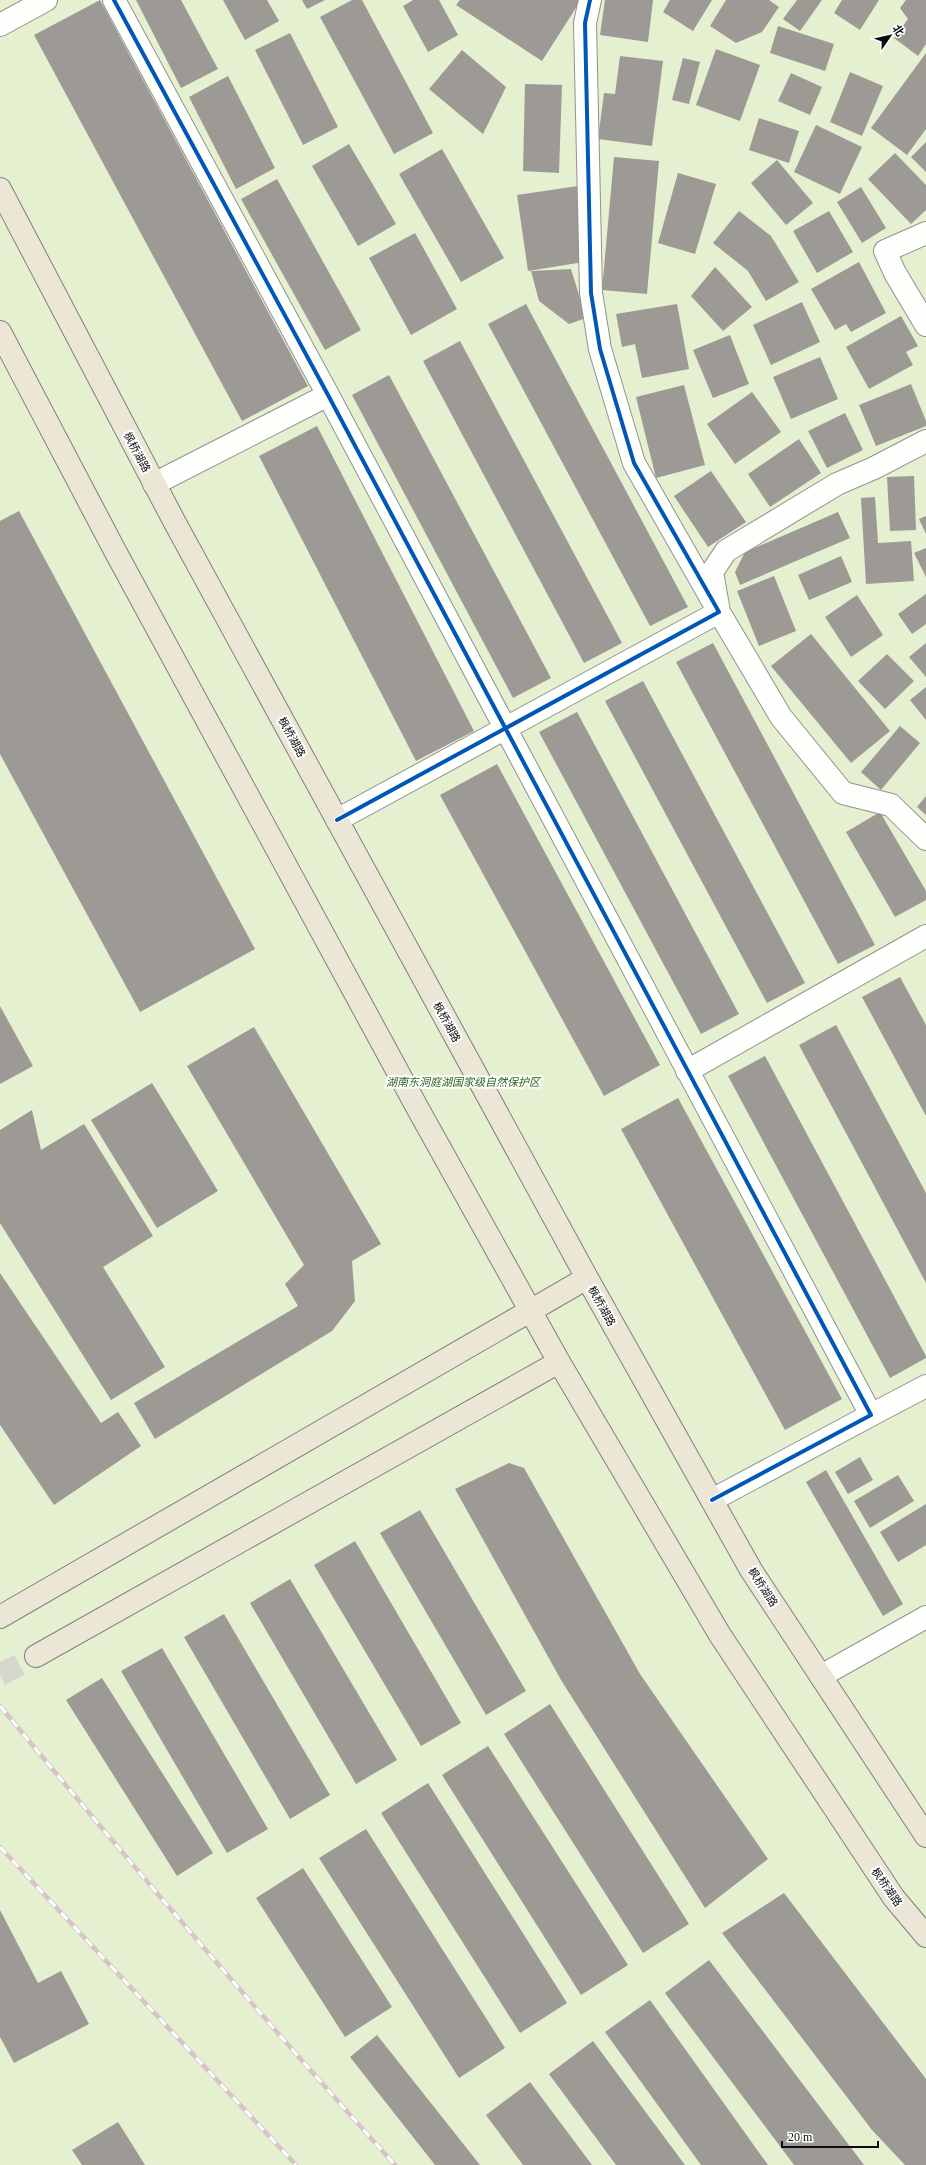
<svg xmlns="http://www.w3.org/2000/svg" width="926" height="2165" viewBox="0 0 926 2165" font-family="'Times New Roman','Noto Sans SC',serif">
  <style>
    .green { fill: #e4f0d0 }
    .building { fill: #9d9a96 }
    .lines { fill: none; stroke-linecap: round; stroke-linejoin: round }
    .major-tunnel { stroke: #d6d5ce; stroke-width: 22; stroke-dasharray: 22 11; stroke-linecap: butt }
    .minor-casing { stroke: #93928f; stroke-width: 24 }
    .major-casing { stroke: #80807c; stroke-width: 24 }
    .minor { stroke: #fefefd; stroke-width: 22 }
    .major { stroke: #ece6d7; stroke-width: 22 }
    .rail-casing { stroke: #d7c4c5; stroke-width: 4.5 }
    .rail { stroke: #fff; stroke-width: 3; stroke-dasharray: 9; stroke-linecap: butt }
    .cycleway-casing { stroke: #fff; stroke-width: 6 }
    .cycleway { stroke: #0057b8; stroke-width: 4 }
    .labels { text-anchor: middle; stroke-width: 4; stroke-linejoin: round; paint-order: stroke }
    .street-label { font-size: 11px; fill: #0c0c0c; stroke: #fff }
    .park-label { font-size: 11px; font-style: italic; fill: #2d641c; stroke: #fff }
  </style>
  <rect width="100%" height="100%" fill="#faf8f0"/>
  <path class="green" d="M0 0H926V2165H0Z"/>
  <path class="building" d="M100 0 308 386 242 421 34 35Z
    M136 0H181L218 69 181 88Z
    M223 0H267L279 21 245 40Z
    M302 0H325L307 9Z
    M352 0H362L433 133 394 154 320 17Z
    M413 0H439L458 35 428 52 403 6Z
    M460 0H581L542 61 456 5Z
    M605 0H653L648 42 600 35Z
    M670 0H712L693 31 663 12Z
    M726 0H769L779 7 762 32 736 43 710 26Z
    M797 0H822L800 31 783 19Z
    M842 0H879L860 30 834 13Z
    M906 0H926V44L918 56 894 38 908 19 900 8Z
    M778 26 834 44 825 71 770 53Z
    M290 33 338 127 303 145 255 50Z
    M716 49 760 65 740 121 696 105Z
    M462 50 506 87 483 134 429 89Z
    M926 53V129L907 155 871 128Z
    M620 56 663 61 652 146 598 139 604 93 615 94Z
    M683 58 700 62 689 104 672 100Z
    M850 72 883 86 862 136 830 122Z
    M791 73 822 87 810 115 778 101Z
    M228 76 275 168 236 189 189 97Z
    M525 84 562 85 559 173 523 171Z
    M759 118 799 131 789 163 749 150Z
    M816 125 862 147 840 194 794 172Z
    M926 142V172L911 157Z
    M349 144 396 224 358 246 312 166Z
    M442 149 504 258 461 282 399 174Z
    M895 153 926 185V210L911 224 868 179Z
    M614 157 659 161 647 294 602 290Z
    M777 160 813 203 786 225 751 183Z
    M678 173 716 184 695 254 658 243Z
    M277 179 361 330 325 350 241 199Z
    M578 186 590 261 528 271 517 195Z
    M861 187 886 228 862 243 837 202Z
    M739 211 771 236 799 282 766 301 748 271 713 243Z
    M829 211 853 252 817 273 793 231Z
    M415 233 457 309 411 335 369 258Z
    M859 262 886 313 851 332 846 324 835 330 811 289Z
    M715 267 752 307 723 331 691 296Z
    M571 269 586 318 569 324 539 301 531 271Z
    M802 302 820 342 771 365 753 325Z
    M526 304 688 607 650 626 488 324Z
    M677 304 689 369 642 378 635 344 622 347 616 314Z
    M901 316 918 346 906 352 913 365 869 389 846 347Z
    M730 335 749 384 713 398 693 350Z
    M460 341 622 643 584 663 423 361Z
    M820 357 838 399 791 419 773 377Z
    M389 375 551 678 513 698 352 395Z
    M911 384 926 421V426L876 446 859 405Z
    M684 385 705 465 656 478 636 397Z
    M752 392 781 432 735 464 707 424Z
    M845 413 863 450 827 468 808 431Z
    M317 426 474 731 416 761 259 456Z
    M799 439 821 473 770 507 748 474Z
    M711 471 746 522 708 547 674 496Z
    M914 476 916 530 890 531 887 477Z
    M875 497 878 543 911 541 914 581 866 584 861 498Z
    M19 511 255 949 140 1012 0 754V521Z
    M838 512 850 538 740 585 735 572 745 552Z
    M926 516V534L919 519Z
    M926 548V577L914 553Z
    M841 556 852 582 809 600 798 575Z
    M774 576 796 631 759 646 737 591Z
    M926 594V624L912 634 898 614Z
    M857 595 883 635 851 657 825 617Z
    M811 634 890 731 851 763 771 666Z
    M713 643 875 945 838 964 676 662Z
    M926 643V677L909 657Z
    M887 654 914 681 885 709 858 681Z
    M643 681 805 983 767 1003 605 701Z
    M926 687V720L910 700Z
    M577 712 739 1014 701 1034 539 732Z
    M900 726 920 743 881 790 861 772Z
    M497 764 660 1065 604 1096 440 795Z
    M926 796V815L917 807Z
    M880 812 926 891V900L895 917 846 832Z
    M900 977 926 1025V1116L862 997Z
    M0 1006 33 1066 0 1084Z
    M836 1025 926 1193V1283L799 1045Z
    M254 1027 381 1244 352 1261 355 1301 332 1331 155 1439 134 1403 298 1306 285 1284 304 1265 187 1066Z
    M765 1056 926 1356V1358L890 1378 728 1076Z
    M152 1083 218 1191 157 1228 91 1120Z
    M678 1098 842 1399 785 1430 621 1129Z
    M32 1110 41 1150 84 1124 153 1236 103 1267 165 1367 111 1400 0 1223V1130Z
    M0 1273 101 1423 118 1412 141 1446 54 1505 0 1425Z
    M860 1457 873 1480 848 1494 835 1472Z
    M509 1463 524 1468 640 1674 768 1859 705 1908 561 1680 455 1489Z
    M826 1470 903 1604 883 1616 806 1482Z
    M898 1475 914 1501 870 1528 854 1501Z
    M926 1504V1545L898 1562 880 1532Z
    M420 1510 526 1691 486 1715 380 1533Z
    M355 1541 461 1723 421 1746 314 1565Z
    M290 1579 397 1760 356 1784 250 1603Z
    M224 1614 330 1795 290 1819 184 1637Z
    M162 1648 268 1829 227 1853 121 1671Z
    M102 1678 213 1853 177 1876 66 1700Z
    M550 1704 689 1924 643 1953 504 1734Z
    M488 1746 628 1965 581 1995 442 1775Z
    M428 1783 567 2003 520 2033 381 1813Z
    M366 1829 505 2048 459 2078 319 1858Z
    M303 1868 392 2007 345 2037 256 1898Z
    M784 1893 926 2079V2165H905L872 2130 722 1933Z
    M0 1910 38 1983 61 1971 89 2024 14 2063 0 2037Z
    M709 1960 864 2165H794L665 1993Z
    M650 2000 768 2165H701L605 2032Z
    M377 2035 480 2165H435L350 2057Z
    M593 2041 685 2165H616L549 2074Z
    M530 2082 592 2165H523L486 2115Z
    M118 2122 145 2165H82L72 2150Z"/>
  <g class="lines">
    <path class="major-tunnel" d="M0 1675 36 1656"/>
    <g class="minor-casing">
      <path id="minor" d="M114 0 328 395 871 1415 712 1500
        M0 25 46 0
        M926 233 885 251 895 273 926 325
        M926 441 874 468 837 484 726 551 712 572 719 612 781 717 843 793 891 805 926 839
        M154 484 328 395
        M337 820 719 612 634 463 600 349 591 293 585 23 590 0
        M687 1071 926 936
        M871 1415 926 1386
        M821 1676 926 1617"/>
    </g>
    <g class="major-casing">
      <path id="major" d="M0 189 174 521 587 1278 751 1570 926 1836
        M0 332 114 549 418 1109 559 1362 720 1635 894 1898 926 1936
        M0 1617 587 1278
        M36 1656 559 1362"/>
    </g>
    <use href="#minor" class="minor"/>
    <use href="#major" class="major"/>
    <g class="rail-casing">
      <path id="rail" d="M0 1706C129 1862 260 2015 395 2165
        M0 1847 296 2165"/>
    </g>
    <use href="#rail" class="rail"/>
    <g class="cycleway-casing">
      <path id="cycleway" d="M114 0 328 395 871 1415 712 1500
        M337 820 719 612 634 463 600 349 591 293 585 23 590 0"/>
    </g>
    <use href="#cycleway" class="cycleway"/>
  </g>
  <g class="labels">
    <g class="street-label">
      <text transform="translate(137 452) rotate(62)" y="4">枫桥湖路</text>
      <text transform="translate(292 737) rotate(61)" y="4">枫桥湖路</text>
      <text transform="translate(447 1022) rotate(61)" y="4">枫桥湖路</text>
      <text transform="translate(602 1306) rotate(61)" y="4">枫桥湖路</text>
      <text transform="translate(763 1587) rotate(57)" y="4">枫桥湖路</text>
      <text transform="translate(887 1887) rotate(55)" y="4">枫桥湖路</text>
    </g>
    <g class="park-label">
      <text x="463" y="1086">湖南东洞庭湖国家级自然保护区</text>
    </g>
  </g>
  <g transform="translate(890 36) rotate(56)" stroke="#ffffff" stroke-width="3" paint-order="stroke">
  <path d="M0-3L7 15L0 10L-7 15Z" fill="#0c0c0c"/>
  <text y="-6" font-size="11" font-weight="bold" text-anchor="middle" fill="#0c0c0c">北</text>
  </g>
  <path d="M782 2141v6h96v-6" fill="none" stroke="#0c0c0c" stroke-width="2"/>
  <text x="788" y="2141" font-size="12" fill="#0c0c0c" stroke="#ffffff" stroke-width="3" paint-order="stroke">20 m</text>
</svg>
